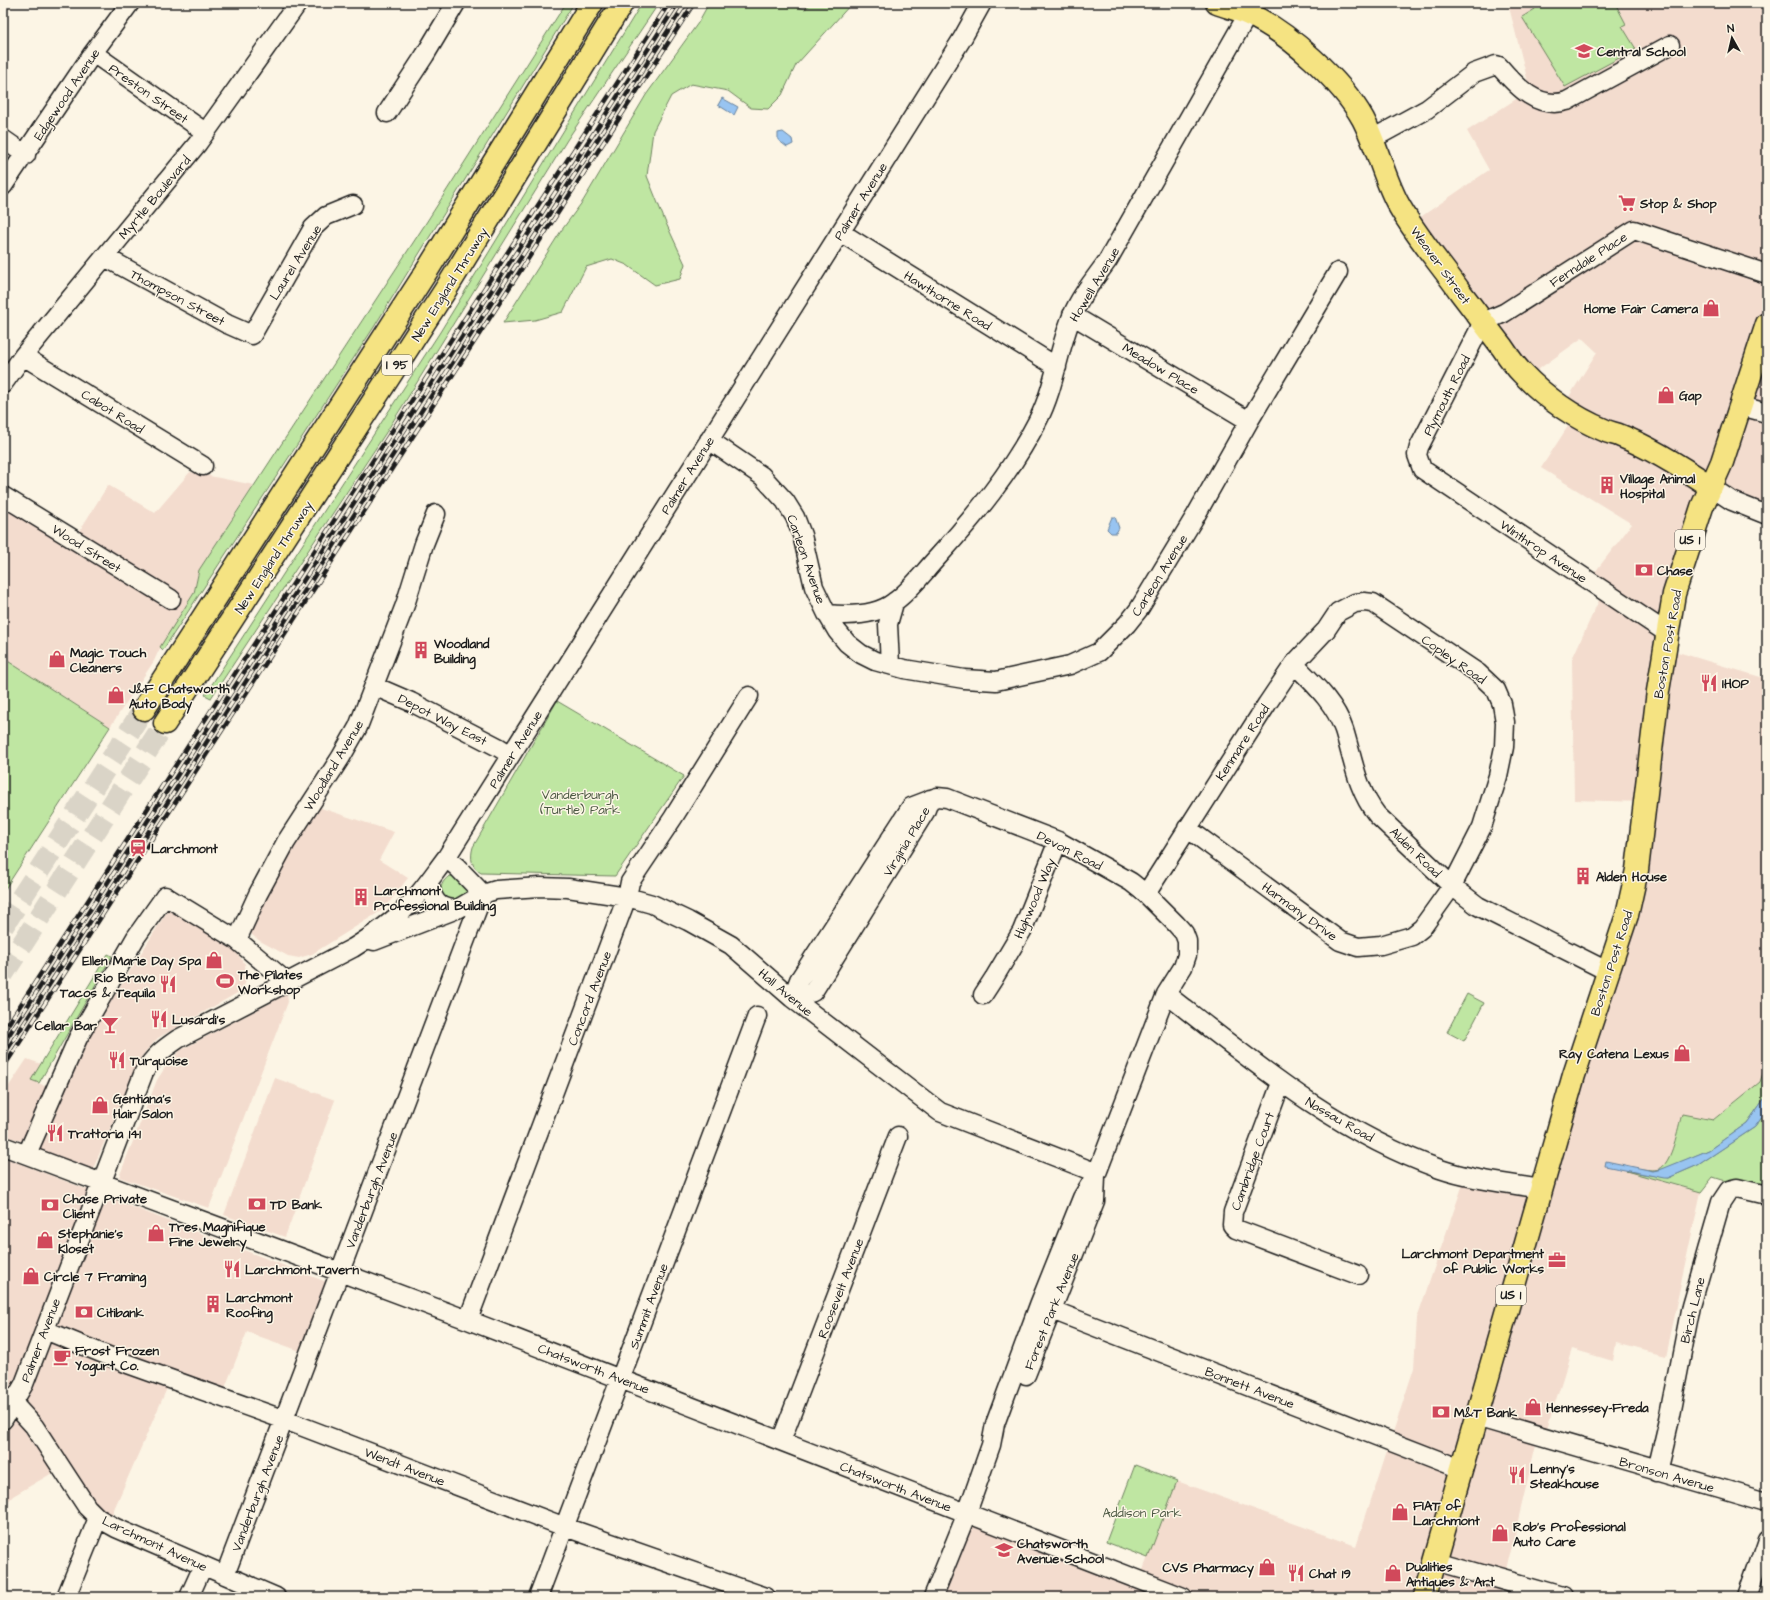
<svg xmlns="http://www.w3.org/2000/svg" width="1770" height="1600" viewBox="0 0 1770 1600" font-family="'Architects Daughter',sans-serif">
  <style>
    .built { fill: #f3dcce }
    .green { fill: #bfe6a2; stroke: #6e815f }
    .water { fill: #98c4f1; stroke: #66819c }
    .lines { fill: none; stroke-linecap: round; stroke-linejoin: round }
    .highway-tunnel { stroke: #dad4c7; stroke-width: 22; stroke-dasharray: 22 11; stroke-linecap: butt }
    .minor-casing { stroke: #1c1c1c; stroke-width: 21 }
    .major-casing { stroke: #1c1c1c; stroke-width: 25 }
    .highway-casing { stroke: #1c1c1c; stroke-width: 25 }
    .minor { stroke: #fcf5e5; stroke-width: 18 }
    .major { stroke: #f5e382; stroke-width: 22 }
    .highway { stroke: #f5e382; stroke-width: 22 }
    .rail-casing { stroke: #1c1c1c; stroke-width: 4.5 }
    .rail { stroke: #fcf5e5; stroke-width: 3; stroke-dasharray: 9; stroke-linecap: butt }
    .labels { text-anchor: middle; stroke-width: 3; stroke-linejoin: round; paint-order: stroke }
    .shield { fill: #fcf5e5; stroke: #5f5d58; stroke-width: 1 }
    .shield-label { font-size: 12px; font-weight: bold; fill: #1c1c1c }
    .poi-label { font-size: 13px; font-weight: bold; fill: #1c1c1c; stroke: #fcf5e5; text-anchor: start }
    .street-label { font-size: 13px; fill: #1c1c1c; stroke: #fcf5e5 }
    .park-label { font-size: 13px; fill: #4d5944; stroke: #fcf5e5 }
  </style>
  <rect width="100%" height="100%" fill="#fcf5e5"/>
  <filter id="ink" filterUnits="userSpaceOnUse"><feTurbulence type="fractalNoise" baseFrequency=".025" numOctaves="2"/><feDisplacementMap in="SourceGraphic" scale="8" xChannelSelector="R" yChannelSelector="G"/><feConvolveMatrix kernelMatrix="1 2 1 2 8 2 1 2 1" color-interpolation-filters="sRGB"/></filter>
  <g filter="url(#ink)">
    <path class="built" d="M1508 3H1767V519L1713 493 1687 567 1671 650 1767 679V1061L1760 1082 1713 1120 1682 1115 1663 1182 1701 1192 1665 1356 1616 1343 1613 1361 1572 1349 1543 1441 1537 1440 1500 1597H936L969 1517 1138 1583 1177 1481 1356 1546 1414 1368 1417 1318 1464 1181 1542 1191 1605 989 1642 802 1574 800 1572 659 1606 585 1592 576 1632 524 1541 468 1572 420 1560 411 1597 352 1582 338 1521 382 1406 227 1489 170 1467 131 1530 90Z
      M190 472 254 485 199 570 194 593 158 652 154 661 110 727 3 658V490L77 535 108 485 155 513Z
      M315 806 394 832 379 860 408 878 384 909 312 954 299 958 288 956 260 941 252 935 251 930 272 882Z
      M168 910 232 947 245 964 246 975 245 984 239 992 158 1038 145 1052 138 1062 93 1169 34 1147 87 1040Z
      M287 994 288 1002 209 1208 119 1177 157 1080 170 1060 181 1050Z
      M27 1059 41 1064 32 1080 49 1088 27 1143 3 1135V1095Z
      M275 1078 335 1100 285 1237 224 1215Z
      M3 1157 329 1283 303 1352 247 1332 219 1403 168 1386 104 1532 54 1472 13 1496 3 1507Z"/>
    <path class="green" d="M566 3H574L374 327 163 650 160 647 194 593 199 570 424 226Z
      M642 3H659L567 140 387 431 211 698 205 695 440 332Z
      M709 3H791L794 6 805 9 812 3H852L796 65 782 95 768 109 751 108 728 91 691 84 671 96 653 131 647 176 665 221 685 264 680 279 655 285 627 265 612 259 586 267 563 312 535 320 503 323 561 231 583 201 646 95 698 23Z
      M1532 3H1615L1626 24 1622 26 1636 49 1565 87 1522 17 1535 9Z
      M3 658 110 727 3 892Z
      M557 701 684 776 615 876 481 873C471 867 470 858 473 847Z
      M451 876 454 877 468 890 467 894 453 901 445 900 440 892C441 885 444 878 451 876Z
      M108 954 112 956 39 1083 31 1080Z
      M1467 994 1484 1003 1464 1041 1447 1032Z
      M1767 1061V1095L1747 1123 1709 1150 1662 1170 1653 1171 1640 1169C1646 1169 1654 1171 1659 1169 1672 1164 1678 1127 1682 1114L1713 1120 1760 1082Z
      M1767 1110V1194L1713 1177 1701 1192 1626 1171 1668 1178 1698 1165 1755 1127Z
      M1135 1465 1177 1481 1148 1558 1106 1542Z"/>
    <path class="water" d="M722 98 738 107 734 115 718 105Z
      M783 132 792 139 793 144 787 147 778 140V133Z
      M1112 517H1115L1119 528 1116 533H1111L1107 529Z
      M1767 1095V1110L1755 1127 1698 1165 1668 1178H1664L1605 1166 1606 1161 1653 1171 1662 1169 1709 1150 1747 1123Z"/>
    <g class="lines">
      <path class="highway-tunnel" d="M3 926 144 709
        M3 974 165 723"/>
      <g class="minor-casing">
        <path id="minor" d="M93 53 205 132
          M387 113 425 55 456 3
          M3 139 26 155
          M1372 139 1427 109 1474 73 1496 65 1499 66C1517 87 1538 110 1567 101L1670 45
          M3 186 93 53 130 3
          M840 232 1057 367
          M105 257 227 324 252 335 313 228 326 216 353 205
          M1072 315 1249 421
          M23 356 203 466
          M3 384 23 356 55 317 198 143 298 3
          M1741 406 1767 413
          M709 440 762 476 785 501 795 517 802 535 814 587 827 614 837 631 847 643 861 654 875 661 904 669 964 679 996 681 1070 665 1099 652 1127 624 1139 609 1196 515 1249 421 1338 272
          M1711 487 1732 501 1767 515
          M3 496 171 599
          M827 614C848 616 876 616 894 602 910 591 923 573 936 559 975 516 1012 471 1038 420 1055 387 1058 350 1072 316 1080 296 1096 277 1108 260L1248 14
          M1667 633 1422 469 1417 455 1419 447 1483 322 1504 313 1634 230 1767 274
          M1294 664C1314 684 1335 703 1344 730 1353 759 1357 790 1377 815L1452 886 1478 906 1609 972
          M890 665 888 624 894 603
          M374 686 411 702 498 747 511 755
          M446 858 457 867 483 894
          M429 882C433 900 437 909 457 909
          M1146 894 1267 704 1294 664 1326 630 1338 612 1355 603 1364 602 1373 603 1478 673 1496 690 1502 704 1505 722 1504 747 1498 776 1482 827 1452 886 1422 928 1412 936 1381 945 1358 947 1340 941 1187 828
          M237 940 258 894 286 842 341 757 358 727 405 605 424 544 436 514
          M374 941 457 909 483 894 496 890 540 887 568 888 627 897 652 904 688 921 731 945 792 998 940 1112 1097 1173
          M1166 994C1252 1061 1337 1133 1440 1169 1472 1180 1508 1183 1541 1189
          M983 995 994 978 1022 931 1058 841
          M792 998 799 980 911 807 937 797 947 798 1058 841 1131 882 1146 894 1176 924 1184 933 1187 941V955L1183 967 1166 994 1097 1173 1082 1198 1039 1305 995 1424 991 1445 967 1513 933 1597
          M792 998 813 992 925 812 930 799
          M1281 1083 1233 1212 1232 1225 1236 1229 1358 1275
          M3 1146 468 1320 1183 1597
          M27 1154 78 1038 136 937 165 896 237 940 288 983
          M1039 1305 1461 1469
          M468 1320 627 897 630 882 673 818 749 696
          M45 1330 128 1364 285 1420 565 1527 766 1597
          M1026 1375 1095 1201 1096 1176
          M3 1395 13 1403 34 1426 87 1507 98 1518 116 1528 276 1597
          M1476 1417 1767 1502
          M3 1420 24 1384 144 1072C154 1056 162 1050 178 1039L353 948C372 936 391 923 407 907 422 892 433 875 446 858L962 39 982 3
          M781 1441 898 1136
          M1657 1471 1669 1420 1691 1306 1721 1202 1729 1190 1737 1188 1767 1195
          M1435 1561 1562 1597
          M225 1575 483 894
          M66 1597 98 1518
          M189 1597 203 1566
          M538 1597 757 1016
          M1747 1597 1767 1539"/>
      </g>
      <g class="major-casing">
        <path id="major" d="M1217 3C1227 7 1238 9 1248 14 1287 31 1342 81 1363 119 1377 146 1383 175 1397 202 1414 234 1440 263 1461 293 1475 311 1488 329 1502 347 1508 356 1514 365 1522 373 1545 397 1573 417 1604 430 1609 433 1615 433 1621 436 1652 448 1683 468 1711 487
          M1425 1597 1574 1075 1627 915 1637 870 1658 691 1674 594 1702 507 1722 462 1767 324"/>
      </g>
      <g class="highway-casing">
        <path id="highway" d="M144 709 428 269 592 3
          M165 723 446 289 622 3"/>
      </g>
      <use href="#minor" class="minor"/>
      <use href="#major" class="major"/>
      <use href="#highway" class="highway"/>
      <g class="rail-casing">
        <path id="rail" d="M3 1032 669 3
          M3 1044 678 3
          M3 1056 686 3
          M3 1068 694 3"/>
      </g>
      <use href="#rail" class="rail"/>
    </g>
  </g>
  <defs>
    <g id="school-bare" transform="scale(1.38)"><path d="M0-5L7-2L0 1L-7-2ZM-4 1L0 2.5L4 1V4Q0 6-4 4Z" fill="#d1495b" stroke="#fcf5e5" stroke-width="2.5" paint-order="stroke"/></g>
    <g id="supermarket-bare" transform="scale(1.38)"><path d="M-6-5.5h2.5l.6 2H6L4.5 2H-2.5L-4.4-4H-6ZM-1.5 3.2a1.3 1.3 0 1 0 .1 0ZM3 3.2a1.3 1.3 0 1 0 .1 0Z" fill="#d1495b" stroke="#fcf5e5" stroke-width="2.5" paint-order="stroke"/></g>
    <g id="shop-bare" transform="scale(1.38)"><path d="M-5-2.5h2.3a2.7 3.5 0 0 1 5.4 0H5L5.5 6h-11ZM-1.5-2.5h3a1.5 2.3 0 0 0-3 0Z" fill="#d1495b" stroke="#fcf5e5" stroke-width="2.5" paint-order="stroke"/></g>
    <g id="building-bare" transform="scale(1.38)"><path d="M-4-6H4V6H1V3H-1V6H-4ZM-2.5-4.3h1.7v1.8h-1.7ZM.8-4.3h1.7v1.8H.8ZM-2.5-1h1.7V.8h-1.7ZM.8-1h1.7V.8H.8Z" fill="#d1495b" stroke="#fcf5e5" stroke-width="2.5" paint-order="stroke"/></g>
    <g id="bank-bare" transform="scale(1.38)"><path d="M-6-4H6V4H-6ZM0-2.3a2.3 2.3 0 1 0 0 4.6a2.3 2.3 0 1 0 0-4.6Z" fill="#d1495b" stroke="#fcf5e5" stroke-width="2.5" paint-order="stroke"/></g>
    <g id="restaurant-bare" transform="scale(1.38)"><path d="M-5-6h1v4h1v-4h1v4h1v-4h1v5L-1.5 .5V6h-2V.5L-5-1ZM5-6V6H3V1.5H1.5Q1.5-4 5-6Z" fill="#d1495b" stroke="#fcf5e5" stroke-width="2.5" paint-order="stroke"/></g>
    <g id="station-bare" transform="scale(1.38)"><path d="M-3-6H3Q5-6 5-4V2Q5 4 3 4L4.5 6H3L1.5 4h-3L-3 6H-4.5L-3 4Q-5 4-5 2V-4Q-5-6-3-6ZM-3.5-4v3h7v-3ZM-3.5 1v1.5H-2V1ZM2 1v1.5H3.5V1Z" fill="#d1495b" stroke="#fcf5e5" stroke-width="2.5" paint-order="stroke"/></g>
    <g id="stadium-bare" transform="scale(1.38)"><path d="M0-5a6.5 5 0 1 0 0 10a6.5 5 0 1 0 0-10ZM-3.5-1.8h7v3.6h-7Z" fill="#d1495b" stroke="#fcf5e5" stroke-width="2.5" paint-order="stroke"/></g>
    <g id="bar-bare" transform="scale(1.38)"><path d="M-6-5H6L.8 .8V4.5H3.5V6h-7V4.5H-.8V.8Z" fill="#d1495b" stroke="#fcf5e5" stroke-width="2.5" paint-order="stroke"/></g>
    <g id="office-bare" transform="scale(1.38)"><path d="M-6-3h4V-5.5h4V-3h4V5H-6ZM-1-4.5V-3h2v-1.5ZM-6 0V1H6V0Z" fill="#d1495b" stroke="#fcf5e5" stroke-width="2.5" paint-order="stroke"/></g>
    <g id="cafe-bare" transform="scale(1.38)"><path d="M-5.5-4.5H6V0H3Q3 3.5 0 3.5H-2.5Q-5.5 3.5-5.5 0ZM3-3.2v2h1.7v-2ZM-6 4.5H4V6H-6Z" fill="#d1495b" stroke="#fcf5e5" stroke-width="2.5" paint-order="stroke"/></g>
  </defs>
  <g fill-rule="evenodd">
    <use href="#school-bare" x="1584" y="51"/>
    <use href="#supermarket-bare" x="1627" y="203"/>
    <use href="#shop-bare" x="1711" y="308"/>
    <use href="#shop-bare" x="1666" y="395"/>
    <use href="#building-bare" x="1607" y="485"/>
    <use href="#bank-bare" x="1644" y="570"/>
    <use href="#building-bare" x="421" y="650"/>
    <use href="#shop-bare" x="57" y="659"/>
    <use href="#restaurant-bare" x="1709" y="683"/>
    <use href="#shop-bare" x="116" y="695"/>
    <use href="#station-bare" x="138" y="848"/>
    <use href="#building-bare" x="1583" y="876"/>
    <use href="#building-bare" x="361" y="897"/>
    <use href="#shop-bare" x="214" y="960"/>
    <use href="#stadium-bare" x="225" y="981"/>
    <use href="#restaurant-bare" x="168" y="984"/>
    <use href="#restaurant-bare" x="159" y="1019"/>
    <use href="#bar-bare" x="110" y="1025"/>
    <use href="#shop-bare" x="1682" y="1053"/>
    <use href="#restaurant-bare" x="117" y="1060"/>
    <use href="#shop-bare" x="100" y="1105"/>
    <use href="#restaurant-bare" x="55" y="1133"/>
    <use href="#bank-bare" x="257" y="1204"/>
    <use href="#bank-bare" x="50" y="1205"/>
    <use href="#shop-bare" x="156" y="1233"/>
    <use href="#shop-bare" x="45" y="1240"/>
    <use href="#office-bare" x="1557" y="1260"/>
    <use href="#restaurant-bare" x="232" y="1269"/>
    <use href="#shop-bare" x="31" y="1276"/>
    <use href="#building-bare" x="213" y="1304"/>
    <use href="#bank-bare" x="84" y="1312"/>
    <use href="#cafe-bare" x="62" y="1357"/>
    <use href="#shop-bare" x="1533" y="1407"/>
    <use href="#bank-bare" x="1441" y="1412"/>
    <use href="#restaurant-bare" x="1517" y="1475"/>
    <use href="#shop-bare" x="1400" y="1512"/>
    <use href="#shop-bare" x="1500" y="1533"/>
    <use href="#school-bare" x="1004" y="1550"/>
    <use href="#shop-bare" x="1267" y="1567"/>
    <use href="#restaurant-bare" x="1296" y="1573"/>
    <use href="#shop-bare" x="1393" y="1573"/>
  </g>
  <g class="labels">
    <g class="shield">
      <rect x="382" y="355" width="30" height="20" rx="3"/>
      <rect x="1675" y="530" width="30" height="20" rx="3"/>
      <rect x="1496" y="1285" width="30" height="20" rx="3"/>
    </g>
    <g class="shield-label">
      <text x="397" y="369">I 95</text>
      <text x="1690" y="544">US 1</text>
      <text x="1511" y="1299">US 1</text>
    </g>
    <g class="poi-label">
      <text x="1597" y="56">Central School</text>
      <text x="1640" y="208">Stop &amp; Shop</text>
      <text x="1698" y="313" text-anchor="end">Home Fair Camera</text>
      <text x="1679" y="400">Gap</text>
      <text x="1620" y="483">Village Animal<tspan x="1620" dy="15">Hospital</tspan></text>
      <text x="1657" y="575">Chase</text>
      <text x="434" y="648">Woodland<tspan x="434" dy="15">Building</tspan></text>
      <text x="70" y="657">Magic Touch<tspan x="70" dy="15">Cleaners</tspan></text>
      <text x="1722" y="688">IHOP</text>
      <text x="129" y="693">J&amp;F Chatsworth<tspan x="129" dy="15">Auto Body</tspan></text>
      <text x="151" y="853">Larchmont</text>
      <text x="1596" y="881">Alden House</text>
      <text x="374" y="895">Larchmont<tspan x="374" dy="15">Professional Building</tspan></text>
      <text x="201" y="965" text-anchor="end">Ellen Marie Day Spa</text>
      <text x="238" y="979">The Pilates<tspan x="238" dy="15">Workshop</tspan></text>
      <text x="155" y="982" text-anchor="end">Rio Bravo<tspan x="155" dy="15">Tacos &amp; Tequila</tspan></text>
      <text x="172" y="1024">Lusardi's</text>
      <text x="97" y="1030" text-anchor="end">Cellar Bar</text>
      <text x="1669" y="1058" text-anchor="end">Ray Catena Lexus</text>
      <text x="130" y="1065">Turquoise</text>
      <text x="113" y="1103">Gentiana's<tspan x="113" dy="15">Hair Salon</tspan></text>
      <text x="68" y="1138">Trattoria 141</text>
      <text x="63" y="1203">Chase Private<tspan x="63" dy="15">Client</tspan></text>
      <text x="270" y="1209">TD Bank</text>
      <text x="169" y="1231">Tres Magnifique<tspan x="169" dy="15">Fine Jewelry</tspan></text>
      <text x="58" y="1238">Stephanie's<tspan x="58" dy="15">Kloset</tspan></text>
      <text x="1544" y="1258" text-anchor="end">Larchmont Department<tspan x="1544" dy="15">of Public Works</tspan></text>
      <text x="245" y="1274">Larchmont Tavern</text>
      <text x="44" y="1281">Circle 7 Framing</text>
      <text x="226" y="1302">Larchmont<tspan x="226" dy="15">Roofing</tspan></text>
      <text x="97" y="1317">Citibank</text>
      <text x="75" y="1355">Frost Frozen<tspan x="75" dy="15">Yogurt Co.</tspan></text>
      <text x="1546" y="1412">Hennessey-Freda</text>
      <text x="1454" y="1417">M&amp;T Bank</text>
      <text x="1530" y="1473">Lenny's<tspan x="1530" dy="15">Steakhouse</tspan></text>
      <text x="1413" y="1510">FIAT of<tspan x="1413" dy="15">Larchmont</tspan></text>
      <text x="1513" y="1531">Rob's Professional<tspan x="1513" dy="15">Auto Care</tspan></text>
      <text x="1017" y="1548">Chatsworth<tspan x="1017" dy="15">Avenue School</tspan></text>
      <text x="1406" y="1571">Dualities<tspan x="1406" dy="15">Antiques &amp; Art</tspan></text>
      <text x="1254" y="1572" text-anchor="end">CVS Pharmacy</text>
      <text x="1309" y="1578">Chat 19</text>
    </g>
    <g class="street-label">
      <text transform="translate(149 93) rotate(35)" y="5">Preston Street</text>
      <text transform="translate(66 94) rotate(-56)" y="5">Edgewood Avenue</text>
      <text transform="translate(154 197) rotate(-50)" y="5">Myrtle Boulevard</text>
      <text transform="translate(860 201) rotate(-58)" y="5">Palmer Avenue</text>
      <text transform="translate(1588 259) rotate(-33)" y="5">Ferndale Place</text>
      <text transform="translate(295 262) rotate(-58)" y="5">Laurel Avenue</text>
      <text transform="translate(1441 265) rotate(54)" y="5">Weaver Street</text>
      <text transform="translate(449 284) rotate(-58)" y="5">New England Thruway</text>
      <text transform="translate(1094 284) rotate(-59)" y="5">Howell Avenue</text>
      <text transform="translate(178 297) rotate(28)" y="5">Thompson Street</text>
      <text transform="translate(948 300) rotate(32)" y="5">Hawthorne Road</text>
      <text transform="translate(1161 368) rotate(31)" y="5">Meadow Place</text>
      <text transform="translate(1446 395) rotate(-63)" y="5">Plymouth Road</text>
      <text transform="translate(113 411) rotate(32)" y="5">Cabot Road</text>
      <text transform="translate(687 475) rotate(-58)" y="5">Palmer Avenue</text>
      <text transform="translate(87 548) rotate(32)" y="5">Wood Street</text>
      <text transform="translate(1544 551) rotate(34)" y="5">Winthrop Avenue</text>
      <text transform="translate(273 557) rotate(-57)" y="5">New England Thruway</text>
      <text transform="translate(807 559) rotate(71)" y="5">Carleon Avenue</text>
      <text transform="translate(1159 575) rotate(-58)" y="5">Carleon Avenue</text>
      <text transform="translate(1667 644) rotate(-80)" y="5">Boston Post Road</text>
      <text transform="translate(1454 659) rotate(35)" y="5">Copley Road</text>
      <text transform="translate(443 719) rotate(27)" y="5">Depot Way East</text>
      <text transform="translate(1242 742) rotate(-57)" y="5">Kenmare Road</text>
      <text transform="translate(515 749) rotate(-58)" y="5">Palmer Avenue</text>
      <text transform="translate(333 765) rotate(-59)" y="5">Woodland Avenue</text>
      <text transform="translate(906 841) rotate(-59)" y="5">Virginia Place</text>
      <text transform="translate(1070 850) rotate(27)" y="5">Devon Road</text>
      <text transform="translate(1416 852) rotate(44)" y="5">Alden Road</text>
      <text transform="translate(1034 898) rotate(-67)" y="5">Highwood Way</text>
      <text transform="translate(1300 911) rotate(36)" y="5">Harmony Drive</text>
      <text transform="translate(1611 963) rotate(-72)" y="5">Boston Post Road</text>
      <text transform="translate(786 992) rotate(40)" y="5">Hall Avenue</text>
      <text transform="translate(589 998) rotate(-69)" y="5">Concord Avenue</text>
      <text transform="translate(1340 1119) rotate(30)" y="5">Nassau Road</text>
      <text transform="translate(1252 1161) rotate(-70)" y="5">Cambridge Court</text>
      <text transform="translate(371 1190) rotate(-69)" y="5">Vanderburgh Avenue</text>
      <text transform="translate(840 1288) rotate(-69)" y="5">Roosevelt Avenue</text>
      <text transform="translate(648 1306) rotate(-70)" y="5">Summit Avenue</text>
      <text transform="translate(1692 1310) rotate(-76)" y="5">Birch Lane</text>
      <text transform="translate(1051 1311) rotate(-68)" y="5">Forest Park Avenue</text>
      <text transform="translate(40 1340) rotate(-69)" y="5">Palmer Avenue</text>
      <text transform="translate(594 1368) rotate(21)" y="5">Chatsworth Avenue</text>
      <text transform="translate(1250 1387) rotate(21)" y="5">Bonnett Avenue</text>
      <text transform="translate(405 1466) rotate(21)" y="5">Wendt Avenue</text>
      <text transform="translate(1667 1474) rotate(16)" y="5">Bronson Avenue</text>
      <text transform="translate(896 1486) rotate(21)" y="5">Chatsworth Avenue</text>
      <text transform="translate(257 1493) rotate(-69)" y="5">Vanderburgh Avenue</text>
      <text transform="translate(155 1543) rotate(25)" y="5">Larchmont Avenue</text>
    </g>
    <g class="park-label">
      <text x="580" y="799">Vanderburgh<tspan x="580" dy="15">(Turtle) Park</tspan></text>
      <text x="1142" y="1517">Addison Park</text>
    </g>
  </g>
  <rect width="1770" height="1600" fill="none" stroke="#fcf5e5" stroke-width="16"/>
  <rect x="8" y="8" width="1754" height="1584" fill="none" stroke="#1c1c1c" stroke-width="1.5" filter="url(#ink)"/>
  <g transform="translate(1732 38) rotate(352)" stroke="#fcf5e5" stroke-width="3" paint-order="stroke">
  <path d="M0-3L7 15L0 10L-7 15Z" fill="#1c1c1c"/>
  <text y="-6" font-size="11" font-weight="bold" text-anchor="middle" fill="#1c1c1c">N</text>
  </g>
</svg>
